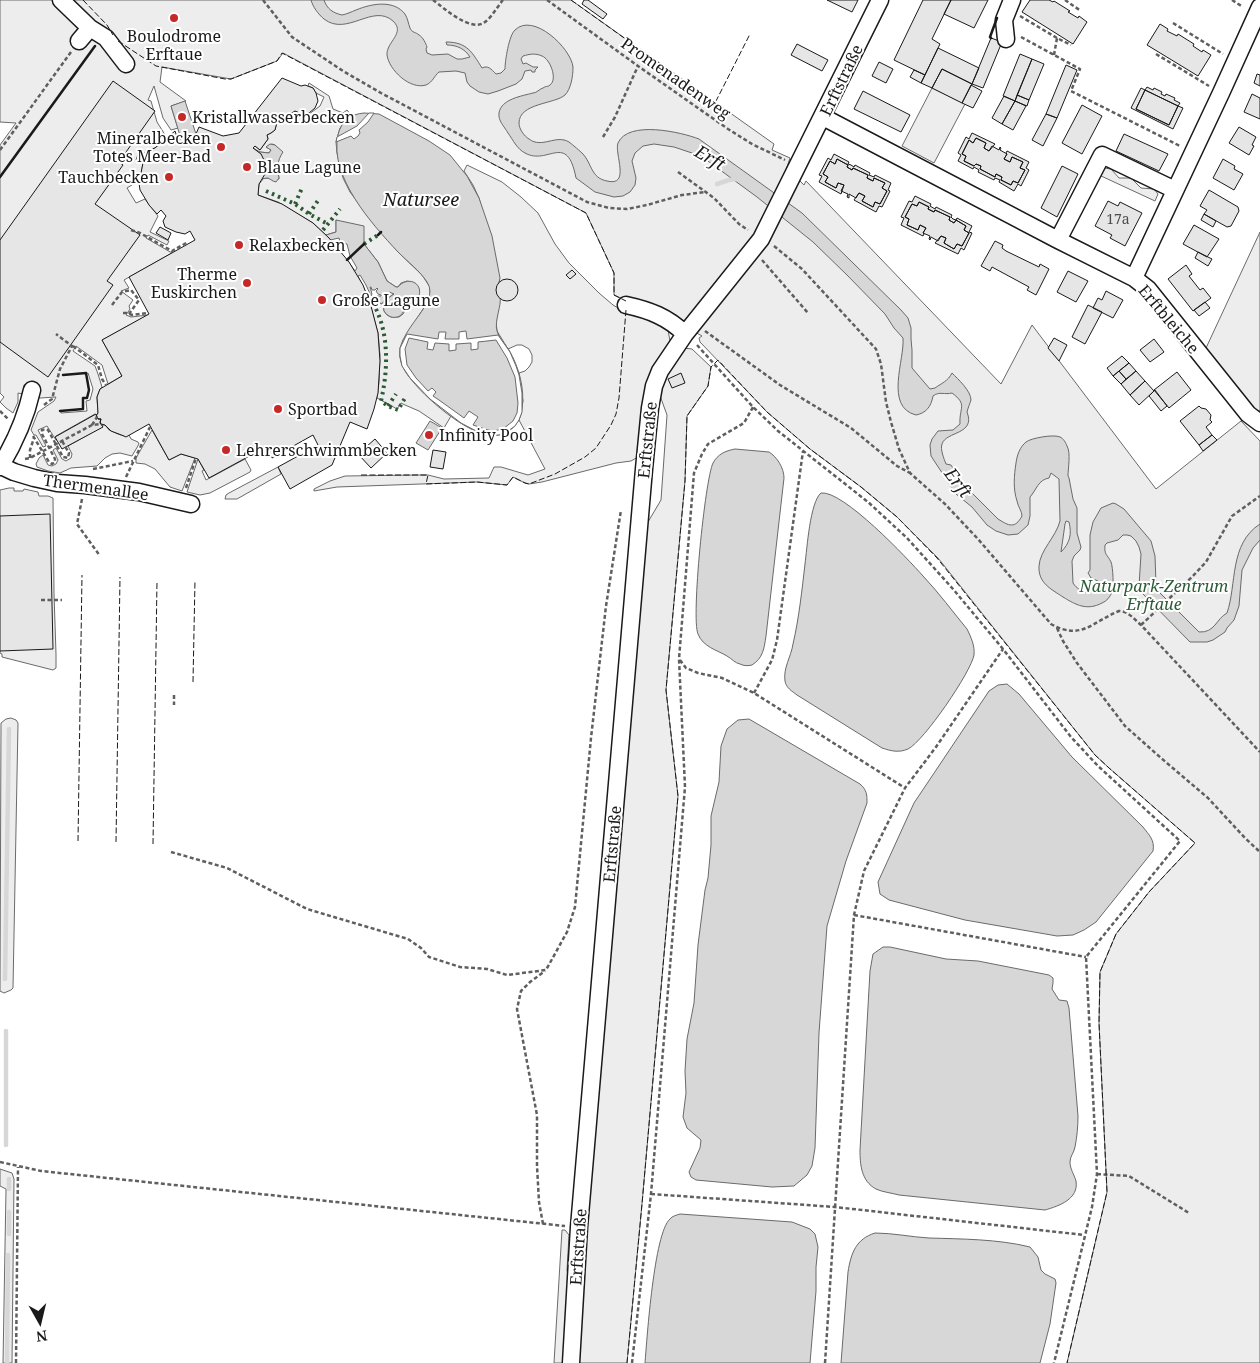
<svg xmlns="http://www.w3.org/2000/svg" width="1260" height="1363" viewBox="0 0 1260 1363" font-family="'Noto Serif',serif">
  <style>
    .built { fill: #ededed; stroke: #6a6a6a; fill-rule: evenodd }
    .water { fill: #d7d7d7; stroke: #6a6a6a; fill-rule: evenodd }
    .pier { fill: #fff; stroke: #6a6a6a; fill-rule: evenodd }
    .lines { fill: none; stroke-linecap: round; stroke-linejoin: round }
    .stream { stroke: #d7d7d7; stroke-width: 4.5 }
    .building { fill: #e6e6e6; stroke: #1a1a1a }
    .minor-casing { stroke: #1a1a1a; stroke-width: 19 }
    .path { stroke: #5f5f5f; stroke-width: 2.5; stroke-dasharray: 4 2.5; stroke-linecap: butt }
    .minor { stroke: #fff; stroke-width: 16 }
    .hedge { stroke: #2b5a34; stroke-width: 4; stroke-dasharray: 2.5 4; stroke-linecap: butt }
    .fence { stroke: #1a1a1a; stroke-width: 1; stroke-dasharray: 6 2.5; stroke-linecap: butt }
    .wall { stroke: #1a1a1a; stroke-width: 2.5 }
    .poi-dot { fill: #c62828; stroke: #fff; stroke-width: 2 }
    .labels { text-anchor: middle; stroke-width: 4; stroke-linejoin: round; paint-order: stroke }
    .number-label { font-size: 14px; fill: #4d4d4d }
    .poi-label { font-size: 16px; fill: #1a1a1a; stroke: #fff; text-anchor: start }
    .street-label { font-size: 16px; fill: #1a1a1a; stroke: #fff }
    .park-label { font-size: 16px; font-style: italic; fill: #2b5a34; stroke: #fff }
    .water-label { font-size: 18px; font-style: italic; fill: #1a1a1a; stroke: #fff }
  </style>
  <rect width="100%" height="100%" fill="#fff"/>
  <path class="built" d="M0 0H54L85 29 77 40 82 43 85 37 94 34 101 38 107 48 115 42 79 13 66 0H571L774 144 772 150 790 158 785 173 799 180 804 185 806 181 1001 384 1032 325 1156 489 1241 421 1260 441V1363H1067L1107 1192 1099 1023 1100 972 1116 934 1149 892 1195 843 1109 768 1095 755 938 558 897 517 861 487 810 449 767 412 700 342 699 338 702 336 662 313 645 306 627 301 614 295V273L586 213 283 53 277 61 231 79 162 67 160 82 186 101 171 106 178 128 171 130 163 118 154 86 148 100 151 101 157 122 167 138 155 148 149 150 145 153 139 151 136 160 143 163 140 180 127 188 136 203 145 199 158 216 150 232 169 241 167 245 148 235 146 238 172 253 124 280 129 288 121 291 133 300 129 306 130 309 126 315 131 317 148 315 102 340 122 376 108 384 102 365 76 346 73 351 95 366 98 374 102 387 100 389 97 397 98 413 97 416 95 414 56 436 57 440H56L47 426 38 430 46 446 43 447 36 435H34L31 430 38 412 54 401 56 397 40 398 18 393V402L13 413 6 408 0 402 4 397 0 393V145L16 123 0 122ZM88 373 93 389 90 400 86 401 87 411 61 413V411L83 409V398H87L89 390 86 374Z
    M309 83 329 96 333 109 343 113 347 110 351 115 340 128 336 142 337 153 343 178 350 192 365 212 398 252 422 275 430 287V293L429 300 403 340 400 348V356L401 361 406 372 410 378 434 402 451 416 444 428 419 411 405 405 401 403 397 409 377 398 379 382 380 355 378 333 370 304 375 300 382 304 389 291 394 294 387 298 384 302V311L387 315 391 317H399L403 314 408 305 418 298 419 292 417 285 412 282 407 281 401 283 398 287H396L387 281 378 262 364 244 336 220V232L326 235 313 223 291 210 278 202 258 195 259 184 264 178 279 179 277 164 279 157 278 148 275 145 272 144 266 147 271 150 269 153 260 152 253 148 255 146 260 150 268 139 267 135 271 133 275 130 277 122 295 111 302 114 305 113V117L320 106 324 97 316 93 313 88 308 86Z
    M932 88 965 104 934 163 902 146Z
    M467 165 502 182 521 197 538 213 555 244 569 263 599 293 613 305 625 312 652 320 663 325 668 330 670 341 638 457 631 461 616 463 542 482 529 484 525 483 513 477 507 485 477 482 337 487 314 491V489L330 481 345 476 416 475H428L444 479 489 478 494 467H501L528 475 545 469 519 420 523 401 519 373 525 371 529 367 532 362V355L529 349 522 345H517L508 349 497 331 496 321 500 298 497 294V289L500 283 479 198 473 185 464 171Z
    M1104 168 1111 169 1119 178H1131L1141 188 1154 189 1158 194 1155 201 1099 175 1101 170Z
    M1260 232V411L1253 409 1206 348Z
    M683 348 692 349 711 367 708 386 687 416 685 481 666 690 678 796 642 1204 627 1363H577L588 1195 645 527 661 500 667 415 659 393V387Z
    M102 425H105L109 430 118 434 124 436 129 435 131 439 138 442 139 444 132 456 120 453 112 454 105 458 97 466 71 468 60 473 48 471 37 467 36 464 39 458 43 455 48 465 52 466 56 464 58 460 53 450 56 448 62 459 66 461 71 458 72 454 68 446 102 427Z
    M152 430 169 460 181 454 195 458 182 491 170 487 155 469 145 464 136 463V458Z
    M198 459 204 470 202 471 206 480 245 459 251 470 250 472 210 493 200 495 187 492Z
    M278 467 281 474 237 499H225L226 495 229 493Z
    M9 488H14V491H23L24 489 38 492 39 496H48L53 498 54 594 56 654V668L53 670 2 657V654L0 653V490Z
    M11 718 16 720 18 723 13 988 11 990 4 993 0 991 1 723 6 719Z
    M0 1169 12 1173 14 1179 12 1363H3L6 1189 0 1186Z
    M562 1230H565L569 1235 567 1270 570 1282 565 1363H554Z"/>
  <path class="water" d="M311 0H324C327 9 333 13 342 15 347 14 351 12 356 10 373 3 394 0 405 14 408 19 408 23 410 28 412 33 416 32 419 35 423 37 426 44 427 47L426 49 427 53 432 55 448 54 457 59H462L470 57C465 49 457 45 447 45L446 42C467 42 472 52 482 68 488 65 491 69 496 74L501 73 505 69C505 61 509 35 515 30 533 12 571 48 573 67 573 76 571 89 565 95 555 104 519 103 519 123 519 129 524 136 529 139 542 149 556 134 569 142 573 145 580 151 583 154 592 164 591 178 607 181 631 187 614 153 618 143 628 120 681 132 699 139L802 213 901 310 908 318 911 328V339L912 350V368L930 389 935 388C942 383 948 381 952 373 958 379 971 391 971 400 970 403 968 408 967 412 976 435 946 431 942 444 940 449 944 459 946 464L951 465 963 484 998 519C1009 526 1015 529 1022 516 1022 511 1018 507 1017 501 1013 489 1014 476 1016 463 1017 455 1020 447 1026 442 1031 438 1054 434 1060 437 1063 438 1066 443 1067 446 1071 453 1068 468 1068 476L1069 478 1073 499 1077 508V533L1081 547 1080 550 1074 556 1072 561 1073 583C1080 594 1096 597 1098 581L1091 578 1088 573 1090 570V535L1093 522 1101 508 1113 503 1116 504 1124 509 1151 541 1155 556 1156 584 1159 588V592L1199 632C1215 633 1216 619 1227 613 1237 584 1229 544 1260 524V540L1253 548 1242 570 1239 606 1234 620 1227 628 1225 632 1213 640 1207 642H1190L1141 592 1139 586 1141 554 1139 547 1136 541 1131 536 1127 535H1123L1118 540 1107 543 1105 545C1104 555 1107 554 1111 562 1113 567 1114 588 1112 592 1110 597 1107 601 1102 603 1087 611 1076 605 1063 597 1051 589 1038 583 1039 566 1040 550 1056 537 1060 521L1059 479 1051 473 1049 478C1038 480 1037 489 1030 497V516L1028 525 1018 534 1008 535 996 531 987 525 972 507 956 494 931 456 930 445 932 439 938 431 953 430 960 424C959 407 968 405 952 393 945 395 939 391 933 396 931 407 926 413 916 415 884 407 905 359 903 338L894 328 885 314 847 275 813 242 757 197 701 156 674 147 654 144 643 146 635 153 632 161 636 178 635 185 630 192 623 196 614 197 595 192 576 178C567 131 548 166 525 153 517 149 513 140 508 133 504 126 498 121 499 113 501 99 522 96 533 93 537 93 539 89 543 88 545 86 548 87 550 85 558 79 550 59 542 56 535 53 530 54 523 56L521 59 523 64 526 63 533 67H538L535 70V72H532L531 70 525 71 522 79 516 84 498 91 488 94 479 92 470 86 467 82 465 73 456 71 439 72C434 76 433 82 426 85 410 90 389 70 387 55 386 42 406 33 393 21 373 3 347 37 324 19 318 14 313 7 311 0ZM1066 521 1069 522C1072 534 1070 543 1061 552L1065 524Z
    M185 101 196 134 181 139 171 106Z
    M364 113 379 114 429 141 450 155 467 176 479 198 492 236 500 278 497 291C497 293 499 295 500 297 502 305 494 321 497 331 499 338 505 344 509 350 519 367 525 389 522 409 521 418 517 425 509 431 503 435 495 436 488 435 462 431 418 392 405 371 382 335 444 307 427 282 420 271 408 262 398 252 372 224 329 177 338 135 341 121 351 114 364 113Z
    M270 144 275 145 283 152C277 161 277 168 279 178L276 182 273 181 268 178 259 179 251 154 260 152 269 153 271 150 266 147Z
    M336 220 364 226V244L378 262 387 281 396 287H398C407 276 423 282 419 296 417 302 411 302 407 306 404 310 403 313 400 316 393 319 388 317 384 311 382 301 387 299 394 294L389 292 382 304 375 300 377 296H381V295L378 294 376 291 378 289 377 288 375 290H372L371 287H370L372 294 371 296 366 285 360 275 358 276 368 297 350 306 333 272 348 261 355 271 357 268 350 256 347 244 340 242 339 238 330 240 326 235 336 232Z
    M430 421 442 428 428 450 416 443Z
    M735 449 769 452C777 457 784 468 784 478L766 636C764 649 763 658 752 665 748 666 744 666 740 664 735 663 732 659 727 656 717 650 703 647 698 634 691 618 705 480 713 463 718 454 725 451 735 449Z
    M821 493C843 490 908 559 923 576 939 593 953 612 967 629 971 637 975 646 974 655 971 672 924 741 908 749 899 753 891 751 882 748L797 695C792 691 786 688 785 681 783 668 791 657 793 644 799 618 802 590 805 564 807 549 810 502 821 493Z
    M1007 684 1019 694 1072 757 1143 827C1149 835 1155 840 1153 851L1096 922 1084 930 1073 935 1057 936 965 920 889 900 880 894 878 882 914 803 989 691 998 685Z
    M749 719 860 784C867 790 867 795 867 803L846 861 827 926 819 1033 815 1148 812 1166 807 1175 794 1186 772 1187 696 1180 691 1177 689 1172 700 1148 701 1140 687 1128 683 1117 686 1093 685 1071 687 1039 694 1003 698 945 705 890 708 878 711 845V816L719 782 721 746 727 729 738 720Z
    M883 947H890L946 959 978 961 1049 975 1053 978V983L1052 989 1059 1000 1067 1001 1069 1008 1078 1116C1078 1126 1077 1137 1075 1147 1074 1153 1070 1156 1070 1162 1070 1169 1074 1174 1076 1181 1079 1199 1059 1206 1045 1210L899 1195C892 1193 882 1192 876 1189 861 1181 860 1164 860 1150L870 971 873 954Z
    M680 1214 792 1222 810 1229 815 1234 818 1247 816 1267V1291L810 1363H645C647 1338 654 1233 670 1219 672 1216 677 1215 680 1214Z
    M875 1233C893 1233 911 1237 929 1238 961 1239 998 1239 1030 1247L1038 1257 1041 1270 1045 1274 1055 1279 1056 1283 1050 1324 1040 1363H841L848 1272C851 1253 856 1239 875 1233Z"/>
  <path class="pier" d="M369 113H374L368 122 359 130 360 133 358 136 354 139 351 136 336 142 337 137 357 126Z
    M466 331 467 339 498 335 510 352 516 366 519 375 522 393V412L519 420 515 426 505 433 499 435H488L480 433 461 423 430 399 410 378 402 366 400 356V348L407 334 438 339 439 332H446L445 339H459V332ZM409 338 428 342 427 349 433 350 435 343 449 344V351L456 350V344L471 343V350L478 349V342L496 340 507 358 515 377 518 403 517 413 513 421 503 429 493 431 488 430 473 425 478 417 469 411 464 418 439 400 433 396 436 392 432 388 428 391 416 378 407 365 405 349Z"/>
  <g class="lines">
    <path class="stream" d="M717 184 729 180 737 179
      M5 979 9 729
      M6 1031V1145
      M9 1189V1179
      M9 1234V1212
      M7 1363 8 1255"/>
  </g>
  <path class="building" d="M584 0H588L607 14 603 19 582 4Z
    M827 0H858L852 12Z
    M923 0H951L932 39 940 44 925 75 894 60Z
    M951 0H988L974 28 944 14Z
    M1030 0H1049L1053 2 1054 1 1070 11 1068 12 1078 18 1079 16 1087 22 1073 44 1022 12Z
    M1160 24 1168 29 1167 31 1177 36 1178 34 1194 44 1193 46 1202 52 1203 50 1211 55 1198 76 1147 45Z
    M991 38 1002 42 983 88 972 84Z
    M797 44 828 60 822 71 791 55Z
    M938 48 979 68 972 84 942 69 932 88 921 83Z
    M1020 54 1032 59 1015 101 1003 96Z
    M1032 59 1044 64 1029 100 1017 95Z
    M879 62 893 69 886 83 872 76Z
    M1066 65 1077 70 1057 118 1046 114Z
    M942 69 972 84 962 103 932 88Z
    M914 70 925 75 921 83 910 77Z
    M1257 74 1260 75V86L1254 83Z
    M282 78 301 86 305 85 313 88 316 93 318 101 315 108 309 113 302 114 295 111 277 122 275 130 271 133 267 135 268 139 260 150 255 146 253 148 261 154 266 164 265 174 259 184 258 195 282 204 313 223 329 238 349 262 363 285 371 306 378 333 380 361 378 393 374 409 367 429 350 422 332 465 290 489 278 467 318 445 313 435 272 458 266 447 209 478 198 459 181 454 169 460 149 424 126 437 124 436 111 431 105 425 101 424 100 422 101 419H98L96 416 98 413 97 397 100 389 122 376 102 340 149 314 129 277 195 240 190 231 185 234 176 232 165 227 163 221 166 216 161 210 157 214 149 205 140 190 139 183 145 153 149 150 155 148 175 131 178 140 196 134 199 127 223 136 239 133Z
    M113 81 155 111 119 162 123 165 95 204 140 235 107 281 113 285 48 377 0 342V240Z
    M971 85 982 91 973 108 962 103Z
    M1147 87 1153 90 1154 88 1162 92 1161 94 1165 96 1166 94 1175 98 1174 100 1180 103 1178 106 1145 90Z
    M1141 88 1145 90 1136 109 1169 125 1178 106 1183 108 1173 129 1131 108Z
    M1145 90 1178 106 1169 125 1136 109Z
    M863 91 910 115 901 132 854 109Z
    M1252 94 1260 98V119L1244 112Z
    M1017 95 1029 100 1027 106 1015 101Z
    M1004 96 1015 101 1002 124 992 118Z
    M1015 101 1026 106 1013 130 1002 124Z
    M1082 105 1102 116 1082 154 1062 143Z
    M1046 114 1057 118 1043 146 1032 140Z
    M1239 127 1256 137 1252 145 1254 146 1249 155 1229 143Z
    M972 133 995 144 989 151 984 148 986 143 976 138 973 143 969 140 962 154 966 156 964 161 974 166 976 164 981 166 980 169 995 177 996 174 1002 177 1001 180 1011 185 1013 181 1018 183 1025 170 1020 168 1023 162 1012 157 1010 162 1004 159 1007 154 1006 153 1007 151 1029 162 1026 168 1029 170 1021 186 1018 184 1014 191 999 182 1000 180 995 178 994 180 978 172 979 170 974 167 973 169 958 161 961 155 958 153 966 137 969 139Z
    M1124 134 1168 154 1159 171 1116 151Z
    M976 138 986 143 984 148 989 151 992 146 999 150 1000 147 1001 148 1000 150 1007 154 1004 159 1010 162 1012 157 1023 162 1020 168 1025 170 1018 183 1013 181 1011 185 1001 180 1002 177 996 174 995 177 980 169 981 166 976 164 974 166 964 161 966 156 962 154 969 140 973 143Z
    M834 154 849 162 848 164 851 165 854 167 855 165 870 173 869 175 874 177 875 175 891 183 888 190 890 191 882 207 879 206 876 212 854 200 859 193 865 196 862 201 873 207 875 202 880 204 887 191 882 188 885 183 874 178 873 181 867 178 868 175 853 168 852 170 847 167 848 165 837 159 835 164 830 161 823 174 828 177 825 182 836 188 838 183 844 185 841 194 819 182 822 176 819 175 828 158 831 160Z
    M837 159 848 165 847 167 852 170 853 168 868 175 867 178 873 181 874 178 885 183 882 188 887 191 880 204 875 202 873 207 862 201 865 196 859 193 856 198 849 194V198L847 197 848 194 841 191 844 185 838 183 836 188 825 182 828 177 823 174 830 161 835 164Z
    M1223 159 1235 166 1234 169 1243 174 1234 190 1213 178Z
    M1062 166 1078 174 1057 217 1041 208Z
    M1209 190 1238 207 1239 211 1231 226 1227 227 1204 214 1207 210 1200 206Z
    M915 196 931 204 930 206 935 209 936 207 952 215 951 217 953 219 956 220 957 218 972 226 969 232 972 233 964 250 961 248 958 254 935 243 941 236 946 238 944 243 954 249 957 244 962 246 969 233 964 230 966 226 956 220 954 223 949 220 950 217 935 210 934 212 928 209 929 207 919 202 917 206 912 204 905 217 909 219 907 225 918 230 920 225 926 228 923 233 924 234 923 236 901 225 904 218 901 217 909 201 912 202Z
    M1108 201 1118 206 1120 202 1142 213 1125 246 1110 238 1112 235 1095 226Z
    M919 202 929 207 928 209 934 212 935 210 950 217 949 220 954 223 956 220 966 226 964 230 969 233 962 246 957 244 954 249 944 243 946 238 941 236 938 241 931 237 930 240 929 239 930 236 923 233 926 228 920 225 918 230 907 225 909 219 905 217 912 204 917 206Z
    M1204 214 1216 221 1213 227 1201 220Z
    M1194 225 1219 239 1207 257 1183 244Z
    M160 227 171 233 168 240 156 233Z
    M995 241 1003 245 1002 248 1006 251 1039 267 1040 264 1049 269 1036 295 1027 290 1029 287 992 267 990 271 981 266Z
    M1198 252 1212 259 1208 266 1195 258Z
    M1186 265 1192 274 1189 276 1200 290 1203 288 1211 298 1193 311 1168 279Z
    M572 270 576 274 570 279 566 275Z
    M1068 271 1088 281 1076 302 1057 292Z
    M496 290a11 11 0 1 1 22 0a11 11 0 1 1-22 0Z
    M1106 291 1123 300 1113 318 1093 308 1098 298 1102 300Z
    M1205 302 1210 308 1199 316 1194 310Z
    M1088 305 1102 312 1085 344 1072 337Z
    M1054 338 1067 345 1059 361 1048 348Z
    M1154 339 1164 352 1150 362 1140 350Z
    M1122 356 1129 363 1113 376 1107 368Z
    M1129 363 1136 371 1126 379 1119 371Z
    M1119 371 1126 379 1121 384 1113 376Z
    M1136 371 1145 381 1130 395 1121 384Z
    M1177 372 1191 390 1169 408 1154 390Z
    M681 373 685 383 672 388 668 379Z
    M1145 381 1154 391 1139 405 1130 395Z
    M1155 390 1167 406 1161 411 1149 396Z
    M1199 406 1201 408 1206 409 1211 415 1210 420 1212 422 1206 427 1212 435 1199 445 1180 421Z
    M96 414 98 419H101L100 423 103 427 62 449 55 437Z
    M1212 435 1217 440 1203 451 1199 445Z
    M375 439 387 453 371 468 358 454Z
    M433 450 446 452 443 469 430 467Z
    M50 514 53 649 0 651V516Z"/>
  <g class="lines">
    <g class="minor-casing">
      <path id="minor" d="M61 0 90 28 106 38 126 64
        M1006 39 1004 20 1012 0
        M79 41 90 28
        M823 117 1058 240 1134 278 1148 289 1248 414 1260 423
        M1058 240 1102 155 1175 190
        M1134 278 1221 93 1260 7
        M626 305C649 310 668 317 685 334
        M1 466 14 472 34 478 57 483 85 485 139 492 191 504
        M0 467C14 444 26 417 32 390
        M571 1363 579 1227 644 469 650 408 654 386 660 371 685 334 761 239 880 0"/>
    </g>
    <path class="path" d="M263 0 292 37 343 71 381 93 587 202 609 208 627 209 647 205 682 195 705 192
      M433 0C444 8 471 33 485 22 492 17 497 7 503 0
      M547 0 638 66 728 129 752 144 785 160
      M1065 0 1081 11
      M1232 0 1243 7
      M1020 16 1057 38
      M1173 23 1223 54
      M1021 37 1080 69 1071 91 1180 146
      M1156 54 1209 86
      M1054 55 1057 38 1071 45
      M603 137 615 117 638 66
      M0 150 71 52
      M678 172 714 198 739 224 748 230
      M131 230 140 233 172 251 188 242
      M774 246 802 269 876 349 881 364 886 402 891 422 899 449 910 473 945 504 978 539 1051 624C1081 641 1092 622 1119 611 1128 611 1134 619 1141 625L1260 752
      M762 260 808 313
      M112 305 122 292 131 290 139 300 129 314
      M123 313H127L132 315 148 313
      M705 331 780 385 851 428 897 466 910 473
      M697 345 753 407 778 431 868 502 907 538 953 589 1003 649 1071 737 1098 766 1180 841 1086 957 1097 1174 1092 1207 1054 1363
      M73 346 98 365 102 379 106 385
      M44 405 52 399 60 369 72 346 56 334
      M0 411 8 419
      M92 425 97 417
      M33 436 49 462 52 464 55 462V459L42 434V430L46 429 48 430 63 457 68 458 69 453 62 441
      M30 458V450L34 438
      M25 459 30 458 92 425 100 424
      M93 469 133 461
      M126 477 150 427
      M186 488 196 458
      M82 499 77 524 100 556
      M41 600H62
      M1141 625 1192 577 1206 562 1232 516 1260 496
      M1057 628 1063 641 1077 663 1125 726 1161 758 1208 798 1245 838 1260 852
      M680 660 686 668 698 673 722 678 754 693 905 788
      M754 693 772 660 777 640 803 451
      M174 695V705
      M171 852 227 868 307 909 408 939 421 948 429 957 460 967 487 969 507 975 546 970 567 932 575 907 591 738 606 606 621 510
      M854 915 1086 957
      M0 1162 41 1171 565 1226
      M1097 1174 1129 1176 1189 1213
      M651 1194 835 1207 1084 1235
      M543 1224 539 1202 537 1166V1115L517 1009 521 991 530 982 545 971
      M16 1363 18 1167
      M632 1363 651 1194 685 787 679 659 694 473 702 454 708 444 744 423 753 407
      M825 1363 854 915 864 871 905 788 936 747 1003 649"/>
    <use href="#minor" class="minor"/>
    <path class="hedge" d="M266 191 295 204 309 214 328 224
      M295 204 302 188
      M309 214 319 199
      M323 230 340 209
      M364 244 378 235
      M376 309C389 336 388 371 381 401L388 406 398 410 405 398
      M388 406 396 394"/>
    <path class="fence" d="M83 0 107 25 113 35
      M571 0 715 103 750 34
      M118 41 156 66 225 79H231L277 61 282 53 586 213 614 273V295L626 301
      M361 475H428L426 484 477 482 507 485 513 477 525 483 529 484 555 474 585 457 596 448 611 425 616 414 619 398 626 310
      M193 682 195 580
      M78 841 82 575
      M116 842 120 577
      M153 844 157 581
      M627 1363 642 1204 678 796 666 690 685 481 687 416 708 386 711 367 718 360 767 412 810 449 861 487 897 517 937 558 1095 755 1109 768 1195 843 1149 892 1116 934 1100 972 1099 1023 1107 1192 1067 1363"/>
    <path class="wall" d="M991 38 990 37 997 18
      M0 177 95 46
      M378 235 381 232
      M347 260 364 244
      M60 411 83 409V398H87L89 390 86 373 63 375"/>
  </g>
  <g class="poi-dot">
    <circle cx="174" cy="18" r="5"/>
    <circle cx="182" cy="117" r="5"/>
    <circle cx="221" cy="147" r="5"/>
    <circle cx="247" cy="167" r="5"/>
    <circle cx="169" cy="177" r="5"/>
    <circle cx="239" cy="245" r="5"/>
    <circle cx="247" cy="283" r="5"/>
    <circle cx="322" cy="300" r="5"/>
    <circle cx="278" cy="409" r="5"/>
    <circle cx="429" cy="435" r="5"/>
    <circle cx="226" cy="450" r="5"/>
  </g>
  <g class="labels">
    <g class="number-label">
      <text x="1118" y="224">17a</text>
    </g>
    <g class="poi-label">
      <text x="174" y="42" text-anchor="middle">Boulodrome<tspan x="174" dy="18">Erftaue</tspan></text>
      <text x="192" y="123">Kristallwasserbecken</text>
      <text x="211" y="144" text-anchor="end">Mineralbecken<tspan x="211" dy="18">Totes Meer-Bad</tspan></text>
      <text x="257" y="173">Blaue Lagune</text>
      <text x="159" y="183" text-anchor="end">Tauchbecken</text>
      <text x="249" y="251">Relaxbecken</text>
      <text x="237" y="280" text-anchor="end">Therme<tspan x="237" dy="18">Euskirchen</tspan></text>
      <text x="332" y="306">Große Lagune</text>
      <text x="288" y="415">Sportbad</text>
      <text x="439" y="441">Infinity Pool</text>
      <text x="236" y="456">Lehrerschwimmbecken</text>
    </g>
    <g class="street-label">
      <text transform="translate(676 78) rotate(35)" y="6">Promenadenweg</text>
      <text transform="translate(841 80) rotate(-64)" y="6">Erftstraße</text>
      <text transform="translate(1169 319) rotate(50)" y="6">Erftbleiche</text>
      <text transform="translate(647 440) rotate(-84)" y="6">Erftstraße</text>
      <text transform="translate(96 487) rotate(8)" y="6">Thermenallee</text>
      <text transform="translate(612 844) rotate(-85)" y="6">Erftstraße</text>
      <text transform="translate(578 1247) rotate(-86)" y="6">Erftstraße</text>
    </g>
    <g class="park-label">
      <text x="1154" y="592">Naturpark-Zentrum<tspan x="1154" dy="18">Erftaue</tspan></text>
    </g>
    <g class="water-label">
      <text transform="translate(710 158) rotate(30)" y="6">Erft</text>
      <text x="421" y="206">Natursee</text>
      <text transform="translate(958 483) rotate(53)" y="6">Erft</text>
    </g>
  </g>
  <g transform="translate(40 1323) rotate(172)" stroke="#ffffff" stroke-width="4" paint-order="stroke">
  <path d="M0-4L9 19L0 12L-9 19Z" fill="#1a1a1a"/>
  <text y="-8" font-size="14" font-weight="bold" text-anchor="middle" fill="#1a1a1a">N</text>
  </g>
</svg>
